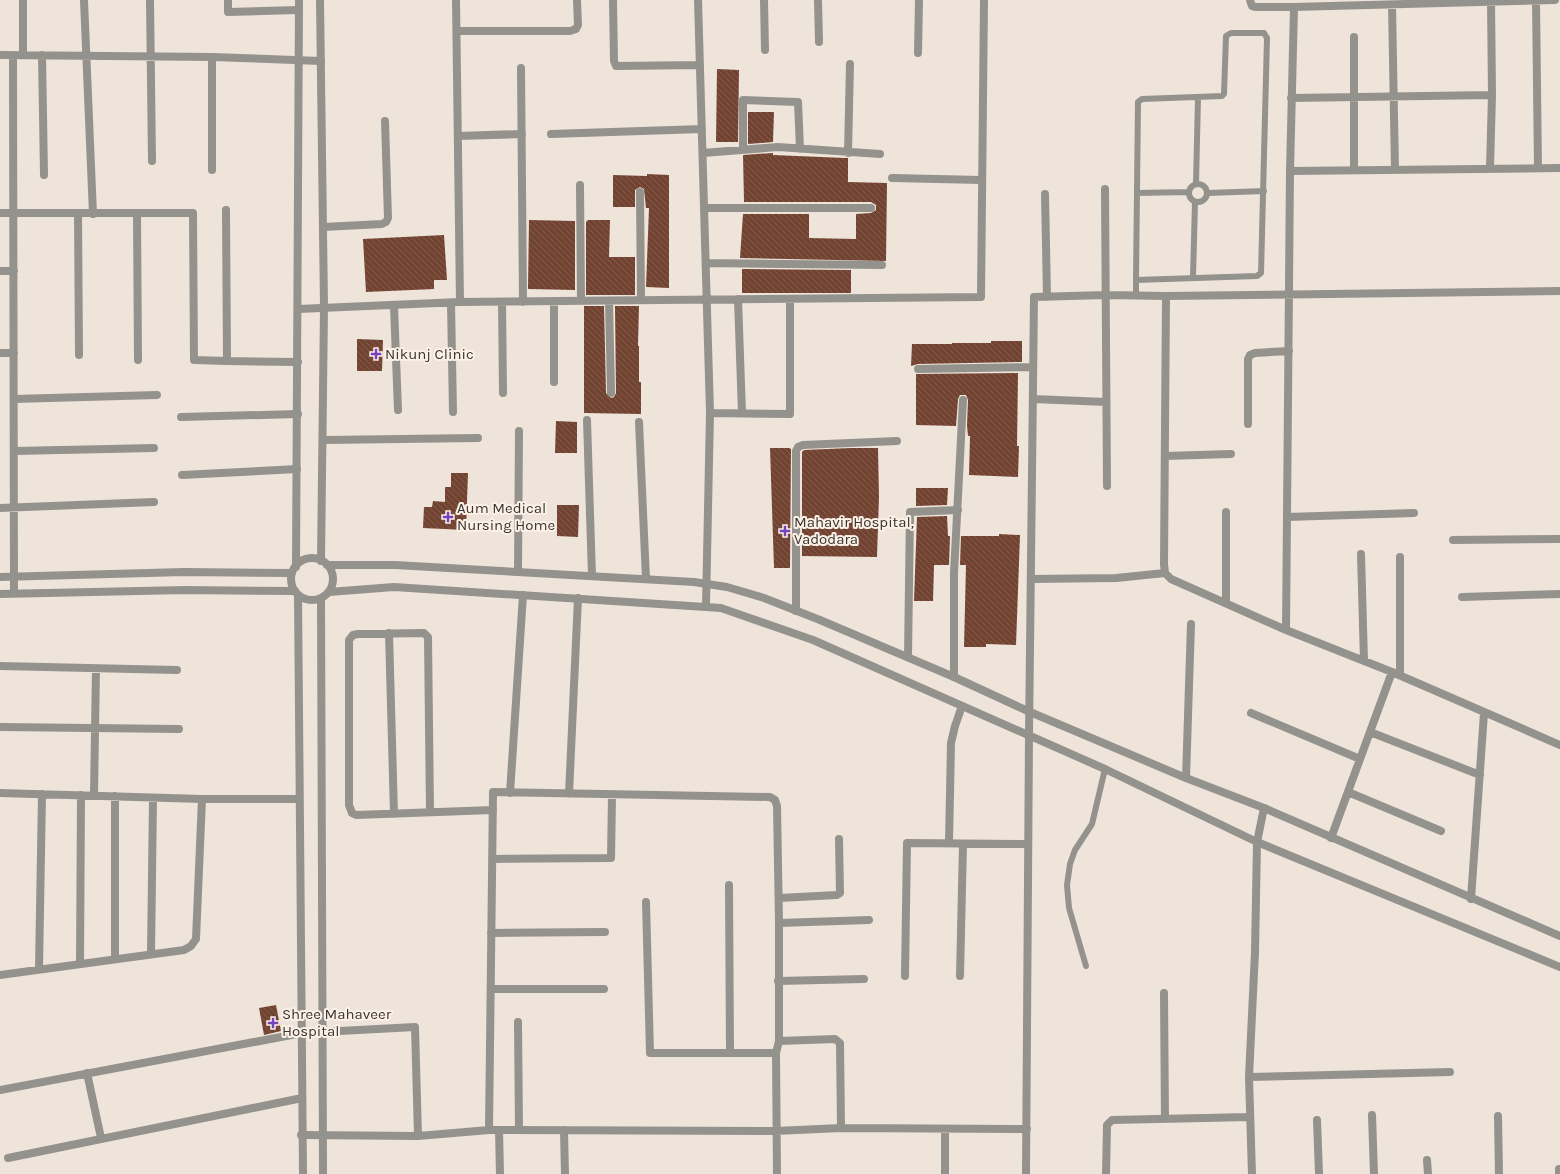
<svg xmlns="http://www.w3.org/2000/svg" width="1560" height="1174" viewBox="0 0 1560 1174" font-family="Karla,sans-serif">
  <style>
    .building { fill: url(#building-back-hatch) }
    .lines { fill: none; stroke-linecap: round; stroke-linejoin: round }
    .service { stroke: #94928d; stroke-width: 6 }
    .minor { stroke: #94928d; stroke-width: 8 }
    .tertiary { stroke: #94928d; stroke-width: 8 }
    .poi-dot { fill: #7442b9; stroke: #fcf1e7; stroke-width: 1.5 }
    .labels { text-anchor: middle; stroke-width: 4; stroke-linejoin: round; paint-order: stroke }
    .poi-label { font-size: 15px; fill: #3a3531; stroke: #fcf1e7; text-anchor: start }
  </style>
  <defs>
    <pattern id="building-back-hatch" width="6" height="6" patternUnits="userSpaceOnUse"><rect width="6" height="6" fill="#724331"/><path d="M-1 5l2 2M0 0l6 6M5-1l2 2" fill="none" stroke="#825c4e"/></pattern>
  </defs>
  <rect width="100%" height="100%" fill="#efe4da"/>
  <path class="building" d="M717 69 739 70 738 142H716Z
    M748 112H774L773 142 748 144Z
    M773 153V155L845 158H848V182L887 183 886 261 740 258 743 214H809V238L856 239V214L871 213 876 210V205L871 202H744L743 155Z
    M647 174 669 175V288L646 287 649 208H646L644 189 640 187 635 190V207H613V175L647 176Z
    M529 220 575 221V290L528 289Z
    M588 220H610L609 257H635V295H586V222Z
    M444 235 447 280H434V289L366 292 363 239Z
    M742 269 851 270V293H742Z
    M584 306H604L606 393 611 398 614 397 616 393 615 306H639L638 346H639V382H641V414L584 413Z
    M357 339 383 340 382 371H357Z
    M991 341H1022V362L918 364 911 366 912 344H952V343H991Z
    M1018 373 1017 446H1019L1018 477 969 475 970 436H968L967 426 968 400 966 395H960L958 399 956 426 916 425V374Z
    M556 421 577 422V453H555Z
    M770 448H789L791 449 790 568H774Z
    M851 448H878L879 497 877 557 802 556V452L804 450Z
    M451 473H468L466 530 423 528 424 507H432L433 501 445 502V487H451Z
    M916 488H948L947 505 916 506Z
    M557 505H579L578 537 557 536Z
    M947 516 948 536H950L949 565H934L933 601H914L917 517Z
    M999 534 1020 535 1016 645 986 644V647H964L966 565H960L961 536H999Z
    M276 1005 281 1031 264 1035 259 1008Z"/>
  <g class="lines">
    <path class="service" d="M1189 193a9 9 0 1 1 18 0a9 9 0 1 1-18 0Z
      M1196 184 1198 97
      M1137 193 1188 192
      M1208 193 1264 191
      M1193 278 1195 202
      M1136 280 1257 276 1261 273 1267 38 1264 33H1231L1226 36 1224 94 1222 96 1142 99 1138 102 1136 280V295
      M1086 966 1069 908 1067 885 1070 864 1075 850 1092 824 1105 769"/>
    <path class="minor" d="M23 0V55
      M84 0 93 214
      M150 0 152 161
      M228 0V12L298 10
      M456 0 460 302
      M613 0 614 61 616 66 700 65
      M698 0 710 413 706 606
      M764 0 765 50
      M818 0 819 42
      M1250 0 1252 6 1256 7H1294L1555 0
      M1536 1 1538 168
      M1392 5 1395 169
      M457 31H570L576 29 578 25 577 0
      M918 53 919 0
      M0 55 212 57 321 61
      M42 55 44 175
      M13 56 14 593
      M212 57V170
      M521 68 523 302
      M1291 98 1492 95
      M551 134 702 129
      M458 136 522 134
      M743 149V100L798 102 800 149
      M703 153 778 147 880 154
      M848 153 850 64
      M1490 168 1492 95 1491 0
      M1354 170V37
      M1290 171 1560 168
      M892 178 982 180
      M580 185 581 301
      M1105 189 1107 486
      M640 192 641 300
      M1045 194 1047 297
      M705 208H871
      M226 210 227 361 298 362
      M0 213H137L138 360
      M137 213H193L194 360 227 361
      M78 214 79 355
      M323 227 382 224 386 222 388 218 385 121
      M706 263 882 265
      M0 271H14
      M1166 296 1164 564 1165 573 1171 579 1286 630 1392 672 1560 745
      M738 299 742 413
      M554 301V382
      M609 301 611 393
      M502 302 503 393
      M451 303 453 412
      M394 306 398 410
      M298 309 460 302 981 297 984 0
      M0 353H14
      M918 369 1033 367
      M14 399 157 395
      M1033 399 1106 402
      M710 413 790 414V299
      M181 417 298 414
      M587 420 592 576
      M639 422 646 579
      M1248 424V359L1250 355 1255 353 1289 351
      M324 440 478 438
      M14 451 154 448
      M1165 456 1231 454
      M182 475 297 469
      M0 508 154 502
      M1287 517 1414 513
      M1453 540 1560 539
      M1361 554 1364 661
      M518 572 519 431
      M1031 579 1116 578 1165 573
      M1462 597 1560 594
      M1226 603V512
      M796 611V451L798 447 803 445 897 441
      M1286 630 1290 171 1294 7
      M389 633 394 814
      M908 657 910 512 958 510
      M0 666 177 670
      M1400 675V557
      M954 677V573L963 400
      M1251 713 1360 759
      M0 727 179 729
      M1370 732 1480 775
      M1186 778 1191 624
      M1348 792 1441 831
      M0 793 202 799H298
      M510 793 523 595
      M569 794 578 598
      M94 795 96 669
      M115 796V959
      M430 812 428 637 424 633 358 634 353 635 349 640V805L352 813 356 815 493 810
      M1331 838 1392 672
      M949 843 951 743 955 726 962 706
      M492 859 611 858 612 795
      M729 885 730 1053
      M779 898 837 895 840 893 839 839
      M1471 899 1484 713
      M646 902 650 1053H776
      M779 923 869 920
      M491 933 605 932
      M151 954 153 798
      M80 964 81 795
      M39 969 42 794
      M0 975 184 950 191 946 196 939 202 799
      M905 976 907 843 1028 844
      M960 976 963 844
      M778 981 864 979
      M491 989H604
      M1164 993 1165 1119
      M518 1022 519 1130
      M779 1041 835 1039 840 1043 841 1128
      M87 1073 101 1138
      M1249 1077 1450 1072
      M0 1090 302 1033 415 1027 418 1136
      M1372 1115 1374 1174
      M1498 1116 1499 1174
      M1317 1120 1319 1174
      M945 1129V1174
      M489 1130 493 792 770 797 775 800 777 806 779 923V1041L776 1053 777 1174
      M499 1130 500 1174
      M564 1130 565 1174
      M301 1135 418 1136 489 1130 775 1131 841 1128 1027 1129
      M8 1158 302 1098
      M1427 1160 1428 1174
      M1559 1169V1174
      M1026 1174 1029 736 1034 297 1106 295 1166 296 1560 291
      M1106 1174 1107 1125 1112 1120 1250 1117
      M1252 1174 1249 1077 1255 952 1257 842 1264 808"/>
    <path class="tertiary" d="M320 0 324 307 321 561
      M291 579a21 21 0 1 1 42 0a21 21 0 1 1-42 0Z
      M327 565H395L694 582 727 587 764 598 820 620 954 677 1030 712 1186 778 1264 808 1560 936
      M296 567 299 0
      M0 577 184 572 292 573
      M329 592 394 587 721 608 813 640 1105 769 1257 842 1560 967
      M0 594 185 590 295 591
      M298 595 303 1174
      M321 598 323 1174"/>
  </g>
  <g class="poi-dot">
    <path d="M374 348h4v4h4v4h-4v4h-4v-4h-4v-4h4z"/>
    <path d="M446 511h4v4h4v4h-4v4h-4v-4h-4v-4h4z"/>
    <path d="M783 525h4v4h4v4h-4v4h-4v-4h-4v-4h4z"/>
    <path d="M271 1017h4v4h4v4h-4v4h-4v-4h-4v-4h4z"/>
  </g>
  <g class="labels">
    <g class="poi-label">
      <text x="385" y="359">Nikunj Clinic</text>
      <text x="457" y="513">Aum Medical<tspan x="457" dy="17">Nursing Home</tspan></text>
      <text x="794" y="527">Mahavir Hospital,<tspan x="794" dy="17">Vadodara</tspan></text>
      <text x="282" y="1019">Shree Mahaveer<tspan x="282" dy="17">Hospital</tspan></text>
    </g>
  </g>
</svg>
